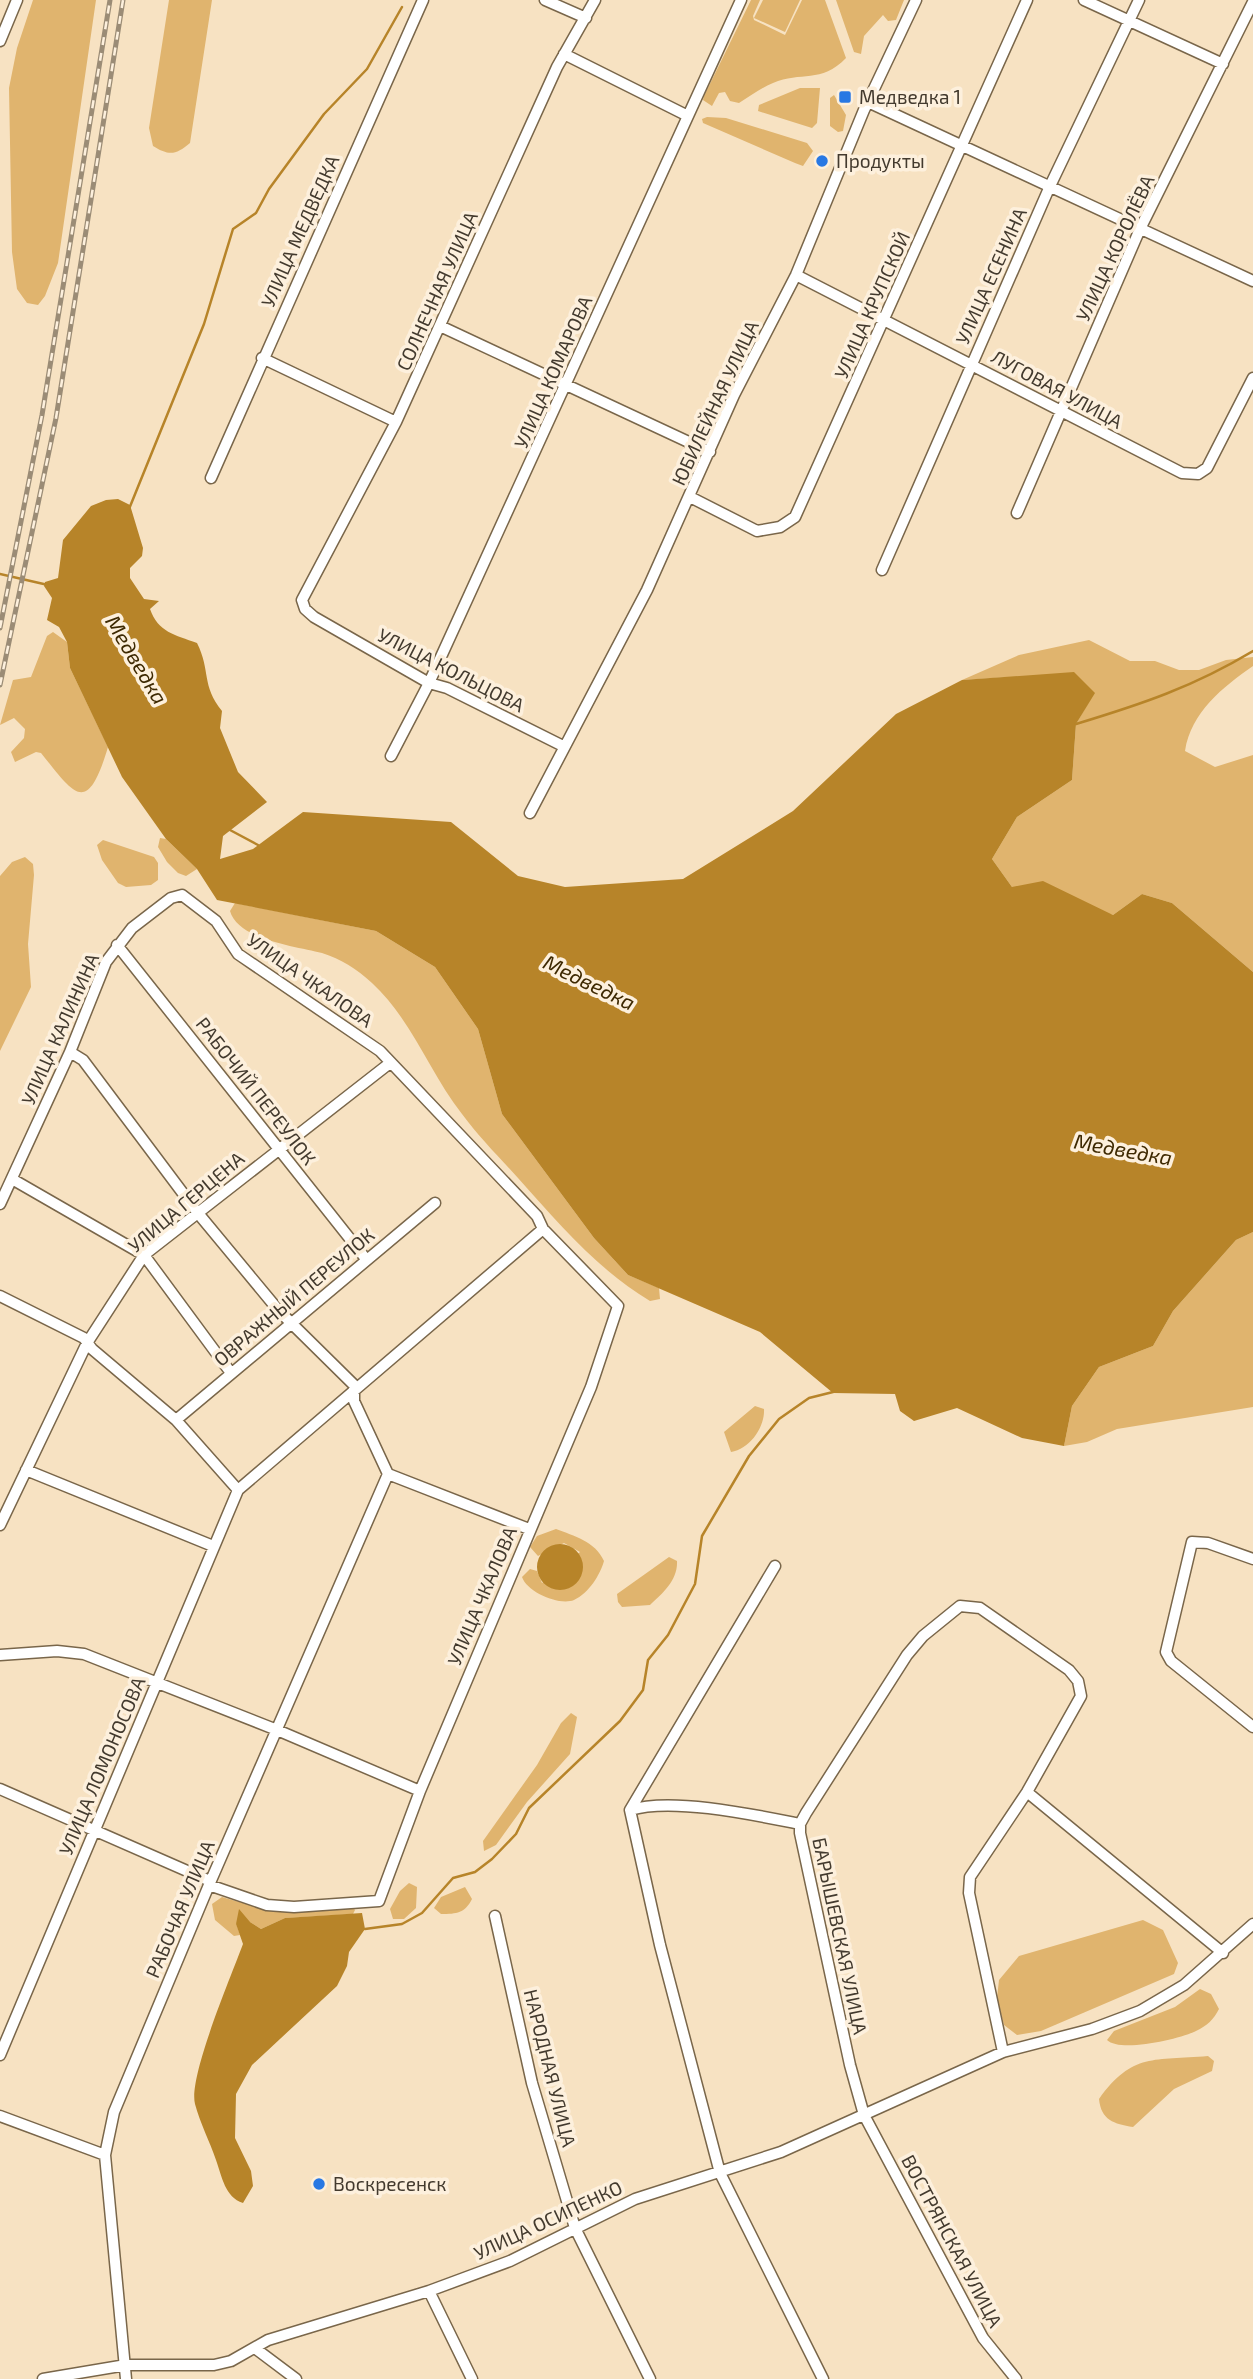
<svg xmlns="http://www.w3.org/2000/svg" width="1253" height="2379" viewBox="0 0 1253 2379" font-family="'Exo 2',sans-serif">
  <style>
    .green { fill: #e0b46e }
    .water { fill: #b78429 }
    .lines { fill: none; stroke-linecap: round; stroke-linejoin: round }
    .stream { stroke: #b78429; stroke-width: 2.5 }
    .minor-casing { stroke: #79664a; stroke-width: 13 }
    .minor { stroke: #fff; stroke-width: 10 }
    .rail-casing { stroke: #9b8c76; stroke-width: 5 }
    .rail { stroke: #fdf0dd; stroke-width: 2.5; stroke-dasharray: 8; stroke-linecap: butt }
    .poi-dot { fill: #2878e3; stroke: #fdf0dd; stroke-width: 2.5 }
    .labels { text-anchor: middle; stroke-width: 7; stroke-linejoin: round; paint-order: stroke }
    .poi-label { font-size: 19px; fill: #433a2e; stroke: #fdf0dd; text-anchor: start }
    .street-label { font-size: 19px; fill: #433a2e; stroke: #fdf0dd }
    .water-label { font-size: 21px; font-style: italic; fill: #3e2902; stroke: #fdf0dd }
  </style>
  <rect width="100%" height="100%" fill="#f7e2c2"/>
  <path class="green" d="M33 0H96L58 263 45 296 38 305 27 303 17 289 12 252 9 88 17 48Z
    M169 0H212L190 143C176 155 169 156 153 146L149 128Z
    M751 0H760L753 16 754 20 785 35 802 0H825L846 58C821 84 801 71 773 83 761 88 750 96 739 103L730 101 725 92 719 93 712 106 703 100 704 96Z
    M763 0H800L785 32 754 18Z
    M836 0H904L896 20 888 21 883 15 864 36 861 54 854 52Z
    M800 88H820L817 123 812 128 758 111 759 105Z
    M834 95 846 115 843 131 838 132 830 126V98Z
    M707 117 726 118 807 143 813 151 803 166 795 163 703 123 702 119Z
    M53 632 67 642 70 668 108 747C87 817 75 795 41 753L36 752 15 762 11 752 24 738 25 729 14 718 0 725 13 680 31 677 47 636Z
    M1089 640 1130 661H1155L1179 670H1199L1226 660 1253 657V666C1223 687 1191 712 1185 751L1215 767 1253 755V972L1172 903 1142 894 1113 915 1012 887 992 859 1017 817 1072 780 1076 724 1094 693 1009 677 962 680 1019 655Z
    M160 838 166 839 197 869 186 876 178 873 167 862 158 847Z
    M103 840 154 857 158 863V880L151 885 126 887 118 883 102 860 97 845Z
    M25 857 33 864 34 875 28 944 31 987 0 1051V876L12 862Z
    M235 903 376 931 435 967 478 1029 502 1114 594 1238 628 1275 659 1288 660 1299 650 1301C597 1269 559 1224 518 1178 499 1157 479 1137 462 1114 429 1072 412 1020 372 983 357 969 341 959 322 953 296 946 238 940 230 911Z
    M1253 1232V1407L1117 1429 1087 1442 1064 1446 1072 1406 1099 1367 1153 1346 1173 1311 1236 1240Z
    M755 1406 764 1409C765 1427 750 1449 731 1452L724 1432Z
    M556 1529C574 1536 595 1541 604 1561 600 1575 589 1593 574 1600 559 1606 527 1592 522 1577L530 1569 537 1571 542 1583 580 1552 564 1543 538 1556 530 1547 537 1536Z
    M669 1557 677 1561C678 1580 663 1593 650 1605L622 1607 618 1602 617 1594Z
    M571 1713 577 1717 570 1754 527 1802 496 1845 484 1851 483 1841 537 1765 561 1723Z
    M409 1883 417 1887 416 1908 404 1919H393L390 1909 400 1891Z
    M465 1887 472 1899C465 1913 457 1914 441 1914L434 1908 441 1897Z
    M222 1897C275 1914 298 1911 352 1906L355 1910 353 1914 285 1918 261 1929 250 1922 236 1923 240 1935 234 1936 215 1920 212 1904Z
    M1143 1920 1163 1930 1178 1963 1174 1974 1041 2031 1017 2035 1004 2025 997 1998 999 1980 1019 1956Z
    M1200 1989 1211 1994 1219 2009C1214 2019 1207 2026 1196 2031 1180 2039 1120 2053 1107 2040L1114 2031 1175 2007Z
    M1208 2056 1214 2061 1212 2071 1174 2089 1133 2127C1114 2124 1101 2120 1099 2099 1133 2052 1154 2061 1208 2056Z"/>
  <path class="water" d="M118 499 130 505 143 548 142 556 130 568V578L144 599 159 601 150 609C158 632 175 635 197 643 211 671 201 685 222 711L220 728 238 772 267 802 223 836 220 859 253 849 303 812 451 822 518 876 565 887 683 879 793 811 896 714 962 680 1074 672 1095 693 1076 724 1072 780 1017 817 992 859 1012 887 1043 881 1113 915 1142 894 1172 903 1253 972V1232L1236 1240 1173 1311 1153 1346 1099 1367 1072 1406 1064 1446 1022 1438 957 1408 914 1421 900 1411 895 1394 833 1393 760 1332 628 1275 594 1238 502 1114 478 1029 435 967 376 931 217 900 197 869 166 839 122 777 70 668 67 642 59 627 47 620 52 598 44 586 45 582 58 578 63 540 91 506 106 500Z
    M537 1567a23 23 0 1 1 46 0a23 23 0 1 1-46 0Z
    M239 1909 250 1922 261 1929 285 1918 362 1913 365 1929 349 1952 347 1966 337 1986 252 2065 236 2094 235 2138 251 2171 253 2186 243 2203C225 2197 222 2177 216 2160 210 2142 200 2123 195 2104 188 2077 232 1974 243 1944L236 1924Z"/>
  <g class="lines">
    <path class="stream" d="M129 509 204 324 233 229 256 213 269 189 324 114 367 69 402 7
      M0 574 48 585
      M1076 724C1142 704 1193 687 1253 651
      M230 830 258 845
      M365 1929 402 1924 422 1913 453 1878 475 1872 492 1859 516 1834 529 1808 620 1721 643 1690 648 1660 668 1635 695 1584 702 1536 749 1456 779 1419 809 1398 833 1392"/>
    <g class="minor-casing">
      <path id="minor" d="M545 0 586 18
        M1084 0 1223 64
        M0 41 17 0
        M564 54 688 116
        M868 102 1253 281
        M796 275 1182 473 1198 474 1207 468 1253 378
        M440 326 710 452
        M262 358 396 422
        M211 478 423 0
        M690 497 757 531 780 527 795 517 1027 0
        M1017 513 1140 229 1253 2
        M882 570 1050 186 1139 0
        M563 746 447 688 429 683 314 617 305 609 302 600 396 422 557 67 595 0
        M391 756 429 683 741 0
        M530 813 647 590 734 395 796 275 864 110 916 0
        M117 945 366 1259
        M70 1052 83 1060 197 1212 279 1311 354 1385V1401L388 1474
        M12 1179 144 1255 231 1373
        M0 1204 70 1052 106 962 132 928 171 898 182 895 216 921 238 954 380 1051 537 1216 543 1229 618 1306 591 1387 420 1791 379 1901 294 1907 267 1905 209 1885
        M0 1296 84 1338 92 1349 176 1420 238 1490
        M176 1420 435 1203
        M26 1470 213 1546
        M388 1474 529 1529
        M0 1525 87 1343 144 1255 390 1063
        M1253 1559 1208 1543 1192 1542 1166 1652 1171 1661 1253 1727
        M775 1566 630 1810 660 1945 720 2173 823 2379
        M0 1655 57 1651 84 1654 277 1730 420 1791
        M0 1789 210 1881
        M1027 1792 1223 1953
        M630 1810C672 1797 755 1815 800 1824
        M495 1916 532 2083 575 2228 650 2379
        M1003 2052 969 1893 970 1877 1027 1792 1081 1696 1078 1681 1069 1670 980 1608 960 1606 923 1636 907 1655 806 1813 800 1824V1833L850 2065 864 2115 983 2338 1016 2379
        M0 2055 238 1490 543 1229
        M0 2116 105 2155
        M429 2291 472 2379
        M256 2349 296 2379
        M43 2379 126 2365H214L231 2361 268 2340 429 2291 510 2261 635 2199 781 2152 1003 2052 1092 2029 1140 2011 1184 1985 1253 1924
        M126 2379 105 2155 114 2112 209 1885 388 1474"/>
    </g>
    <use href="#minor" class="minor"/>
    <g class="rail-casing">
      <path id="rail" d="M0 628 42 415 110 0
        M0 685 56 418 123 0"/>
    </g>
    <use href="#rail" class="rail"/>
  </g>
  <g class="poi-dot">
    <rect x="838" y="90" width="14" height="14" rx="3.5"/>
    <circle cx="822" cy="161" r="7"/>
    <circle cx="319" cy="2184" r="7"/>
  </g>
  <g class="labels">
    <g class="poi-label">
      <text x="859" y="104">Медведка 1</text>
      <text x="836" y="168">Продукты</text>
      <text x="333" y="2191">Воскресенск</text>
    </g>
    <g class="street-label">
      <text transform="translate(300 231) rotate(-66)" y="7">УЛИЦА МЕДВЕДКА</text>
      <text transform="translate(1115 248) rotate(-65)" y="7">УЛИЦА КОРОЛЁВА</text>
      <text transform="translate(991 276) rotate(-66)" y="7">УЛИЦА ЕСЕНИНА</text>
      <text transform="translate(437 291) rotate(-66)" y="7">СОЛНЕЧНАЯ УЛИЦА</text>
      <text transform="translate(872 305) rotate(-66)" y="7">УЛИЦА КРУПСКОЙ</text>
      <text transform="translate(553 372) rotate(-66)" y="7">УЛИЦА КОМАРОВА</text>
      <text transform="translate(1057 389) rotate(28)" y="7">ЛУГОВАЯ УЛИЦА</text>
      <text transform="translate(715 403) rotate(-65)" y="7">ЮБИЛЕЙНАЯ УЛИЦА</text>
      <text transform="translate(451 670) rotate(27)" y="7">УЛИЦА КОЛЬЦОВА</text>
      <text transform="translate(310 980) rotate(35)" y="7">УЛИЦА ЧКАЛОВА</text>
      <text transform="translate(60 1029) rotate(-66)" y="7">УЛИЦА КАЛИНИНА</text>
      <text transform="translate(256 1091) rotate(52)" y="7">РАБОЧИЙ ПЕРЕУЛОК</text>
      <text transform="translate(186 1202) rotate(-40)" y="7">УЛИЦА ГЕРЦЕНА</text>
      <text transform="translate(294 1297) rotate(-40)" y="7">ОВРАЖНЫЙ ПЕРЕУЛОК</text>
      <text transform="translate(482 1596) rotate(-67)" y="7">УЛИЦА ЧКАЛОВА</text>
      <text transform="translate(102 1766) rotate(-67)" y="7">УЛИЦА ЛОМОНОСОВА</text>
      <text transform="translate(180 1909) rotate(-67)" y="7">РАБОЧАЯ УЛИЦА</text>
      <text transform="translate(840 1936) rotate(78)" y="7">БАРЫШЕВСКАЯ УЛИЦА</text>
      <text transform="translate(550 2068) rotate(76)" y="7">НАРОДНАЯ УЛИЦА</text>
      <text transform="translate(548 2220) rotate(-25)" y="7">УЛИЦА ОСИПЕНКО</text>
      <text transform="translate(952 2241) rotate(62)" y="7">ВОСТРЯНСКАЯ УЛИЦА</text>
    </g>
    <g class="water-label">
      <text transform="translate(136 660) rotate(59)" y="7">Медведка</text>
      <text transform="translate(589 983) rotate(26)" y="7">Медведка</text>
      <text transform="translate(1123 1150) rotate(10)" y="7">Медведка</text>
    </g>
  </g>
</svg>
